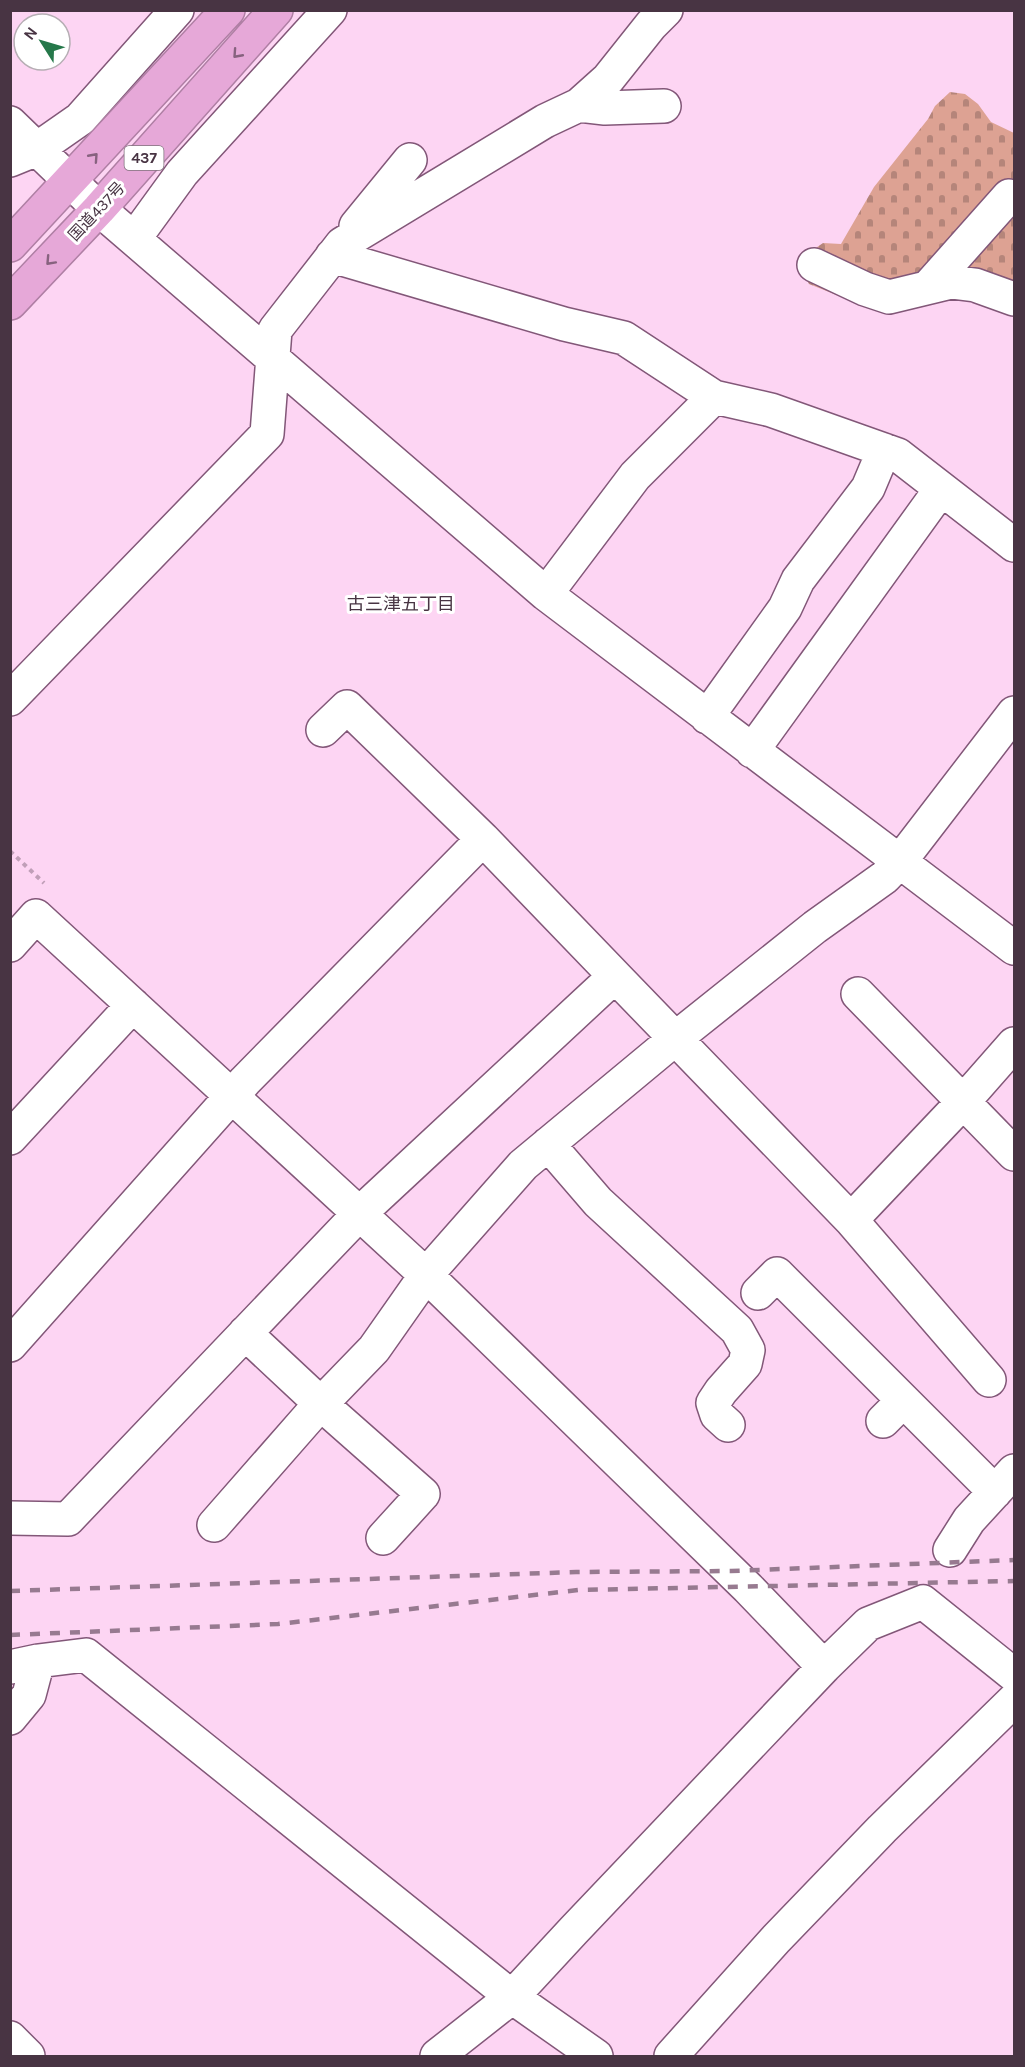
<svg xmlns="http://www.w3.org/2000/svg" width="1025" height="2067" viewBox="0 0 1025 2067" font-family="Karla,'Noto Sans JP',sans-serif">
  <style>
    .cemetery { fill: url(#cemetery-stones) }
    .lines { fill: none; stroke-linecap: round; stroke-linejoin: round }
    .minor-casing { stroke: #825778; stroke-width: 36 }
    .highway-casing { stroke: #af7fa4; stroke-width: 36 }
    .path { stroke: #c09fb8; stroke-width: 4; stroke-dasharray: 4.5 4.5; stroke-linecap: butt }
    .minor { stroke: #fff; stroke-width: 33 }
    .highway { stroke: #e6a8d8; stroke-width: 33 }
    .rail { stroke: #977a90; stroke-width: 4.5; stroke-dasharray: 10 10; stroke-linecap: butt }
    .oneway { stroke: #87627f }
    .labels { text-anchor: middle; stroke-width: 6; stroke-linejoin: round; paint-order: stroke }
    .shield { fill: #fff; stroke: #7f717b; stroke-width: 1.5 }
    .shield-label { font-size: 15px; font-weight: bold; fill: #483443 }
    .street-label { font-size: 16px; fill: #483443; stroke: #fff }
    .neighbourhood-label { font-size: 18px; fill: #483443; stroke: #fff }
  </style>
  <defs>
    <pattern id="cemetery-stones" width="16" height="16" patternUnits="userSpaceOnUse" patternTransform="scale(1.5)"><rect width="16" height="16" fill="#dda293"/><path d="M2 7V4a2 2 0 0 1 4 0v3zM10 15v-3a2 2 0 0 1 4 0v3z" fill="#b5857a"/></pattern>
  </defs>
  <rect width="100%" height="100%" fill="#fdd5f3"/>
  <path class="cemetery" d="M950 92 965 94 978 104 991 122 1014 133V315L974 299 947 297 869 308 809 284 797 261 823 243 841 244 874 187 928 119 935 106Z"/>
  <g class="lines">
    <g class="minor-casing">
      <path id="minor" d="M579 105 605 108 664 106
        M10 123 99 209 546 594 1014 948
        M10 160 37 149 80 119 177 10
        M356 226 410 160
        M134 239 182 173 330 10
        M332 256 564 324 624 338 714 397 771 410 898 455 1014 545
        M814 265 865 289 889 297 951 282 975 285 1014 299
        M929 286 1009 196
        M546 594 635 476 714 397
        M10 699 267 434 275 330 342 244 545 121 579 105 608 79 651 25 666 10
        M707 717 785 608 798 580 868 488 884 450
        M323 730 347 707 483 839
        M752 751 941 489
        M10 945 36 916 426 1275 748 1588 824 1667 868 1624 923 1602 1014 1675
        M615 976 851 1220 989 1380
        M858 994 1014 1154
        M10 1138 133 1005
        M548 1144 598 1202 737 1330 748 1350 745 1364 721 1391 713 1403 717 1415 728 1425
        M851 1220 963 1102 1014 1044
        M758 1293 777 1274 995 1492
        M245 1333 321 1404 423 1494 383 1538
        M10 1345 245 1081 483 839 615 976 360 1213 68 1519 10 1518
        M883 1421 903 1401
        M214 1525 314 1411 374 1349 426 1275 523 1165 676 1038 815 927 885 877 901 860 1014 713
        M950 1550 969 1520 1014 1471
        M10 1667 38 1661 86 1655 512 1997 596 2056
        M10 1718 29 1695 38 1661
        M10 2038 28 2056
        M437 2056 512 1997 574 1930 824 1667
        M671 2056 776 1939 882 1829 1014 1700"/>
    </g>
    <g class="highway-casing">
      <path id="highway" d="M10 245 228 10
        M10 303 99 209 276 10"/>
    </g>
    <path class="path" d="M10 851 44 883"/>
    <use href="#minor" class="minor"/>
    <use href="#highway" class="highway"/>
    <path class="rail" d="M10 1591 576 1572 731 1571 1014 1560
      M10 1635 278 1624 578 1590 1014 1581"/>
  </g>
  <defs><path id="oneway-chevron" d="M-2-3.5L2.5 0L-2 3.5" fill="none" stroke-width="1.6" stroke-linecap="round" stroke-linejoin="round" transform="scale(1.5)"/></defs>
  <g class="oneway">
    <use href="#oneway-chevron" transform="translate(237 54) rotate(132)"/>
    <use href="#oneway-chevron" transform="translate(94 157) rotate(-48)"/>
    <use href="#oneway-chevron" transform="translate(50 261) rotate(133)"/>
  </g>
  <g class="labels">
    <rect class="shield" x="124.5" y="146" width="39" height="24" rx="4.5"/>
    <g class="shield-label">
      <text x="144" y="163">437</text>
    </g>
    <g class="street-label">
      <text transform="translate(96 211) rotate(-47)" y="6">国道437号</text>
    </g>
    <g class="neighbourhood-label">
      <text x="401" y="610">古三津五丁目</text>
    </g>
  </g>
  <rect width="1025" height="2067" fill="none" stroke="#483443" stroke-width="24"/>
  <g transform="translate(42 42) rotate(307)"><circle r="28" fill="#ffffff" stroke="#b6aeb4" stroke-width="1.5"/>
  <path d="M0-4.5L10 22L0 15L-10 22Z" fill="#25784a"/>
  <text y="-9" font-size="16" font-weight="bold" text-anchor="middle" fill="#483443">N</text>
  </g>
</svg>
